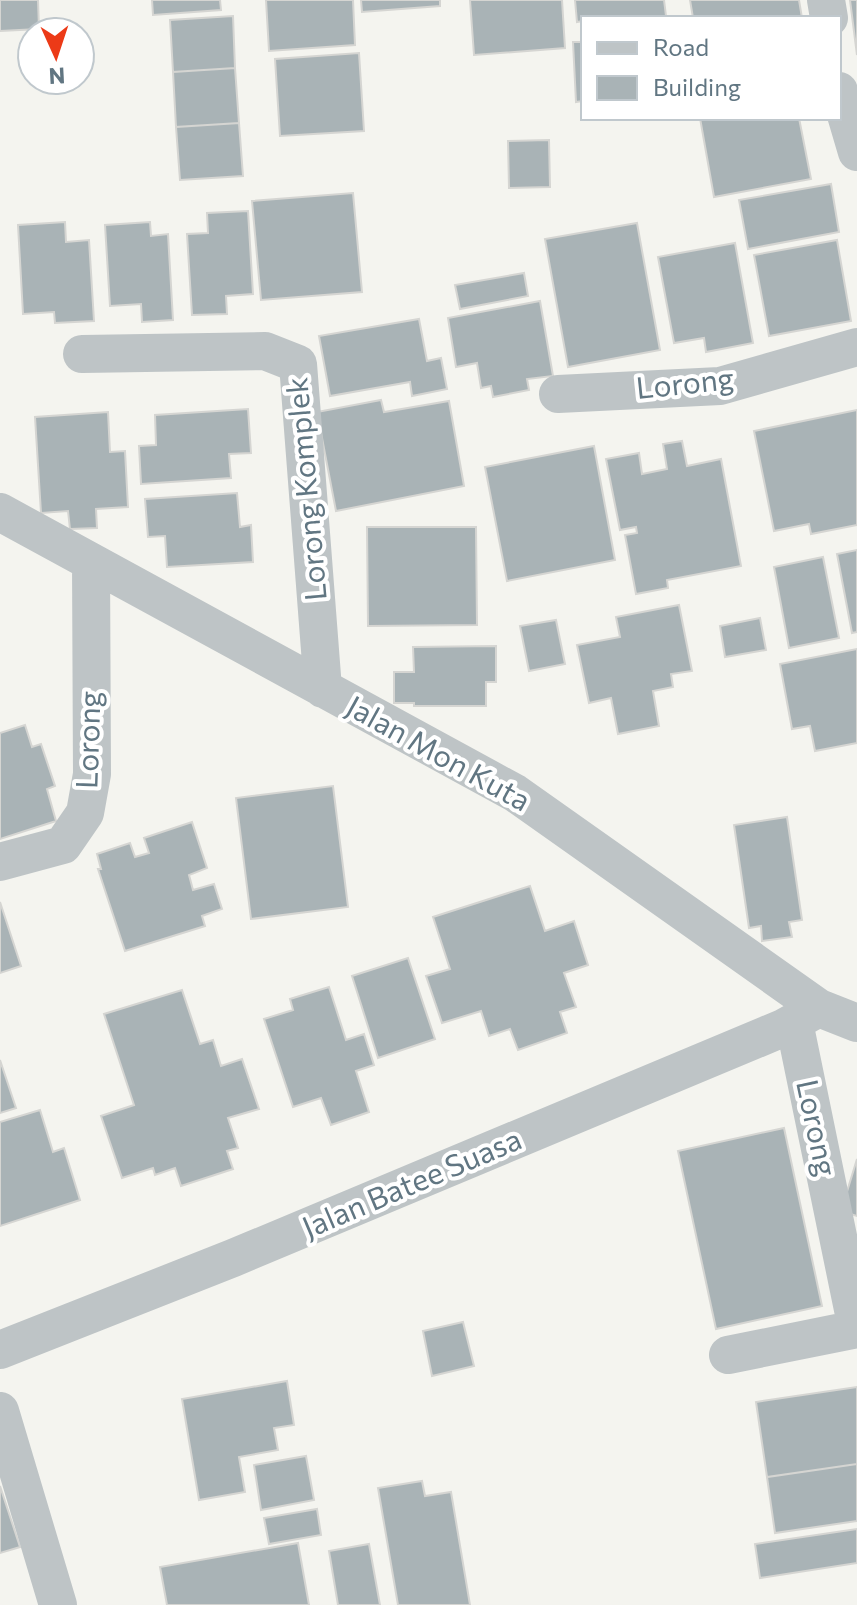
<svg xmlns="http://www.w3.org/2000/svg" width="857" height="1605" viewBox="0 0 857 1605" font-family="Commissioner,sans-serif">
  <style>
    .building { fill: #a9b3b6; stroke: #d5d5d2; stroke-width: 2 }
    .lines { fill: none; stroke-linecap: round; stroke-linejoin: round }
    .street { stroke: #bec4c6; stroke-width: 38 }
    .labels { text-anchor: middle; stroke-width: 8; stroke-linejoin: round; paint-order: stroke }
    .street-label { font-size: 30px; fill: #617682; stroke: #fff }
  </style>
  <rect width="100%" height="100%" fill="#f4f4ef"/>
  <path class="building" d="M0 0H38L39 29 0 31Z
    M152 0H220L221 10 153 15Z
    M266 0H353L355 45 269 51Z
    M361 0H440V6L362 12Z
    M470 0H562L565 48 474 55Z
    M575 0H664L666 16 583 18V21L577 22Z
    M690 0H799L802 18H693Z
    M850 0H857V55Z
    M233 16 235 68 173 72 170 20Z
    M573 42H583V101L576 102Z
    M359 53 364 131 280 136 275 59Z
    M235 68 239 123 176 127 173 72Z
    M700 118H799L811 179 714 197Z
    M239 123 243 176 180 180 176 127Z
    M549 140 550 187 509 188 508 141Z
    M831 184 839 232 748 249 739 200Z
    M353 193 362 292 261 300 252 201Z
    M248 211 253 294 226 296 227 314 192 315 187 234 208 233 207 213Z
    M65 222 66 242 89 240 94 321 55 323 54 312 23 314 18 225Z
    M150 222 151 236 168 234 173 320 142 322 141 304 110 306 105 225Z
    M637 223 660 350 568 367 545 239Z
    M837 240 851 321 769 336 754 255Z
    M735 243 753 343 706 352 704 338 674 343 658 257Z
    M524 273 528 296 460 309 455 285Z
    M540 301 553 376 527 379 529 390 493 397 491 386 481 388 477 363 456 367 448 318Z
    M419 319 427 361 441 358 447 389 412 396 410 382 330 396 319 336Z
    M381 400 384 412 449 401 464 486 336 511 317 412Z
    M248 409 251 453 229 454 231 478 141 484 139 446 156 445 155 415Z
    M857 410V525L811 534 809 524 774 531 754 431Z
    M108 412 110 452 125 451 128 507 96 509 97 528 70 529 68 511 41 513 35 417Z
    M682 441 687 466 721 459 741 566 667 580 668 588 636 594 625 535 637 533 636 527 620 530 606 459 639 453 642 474 667 469 663 444Z
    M594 446 615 560 507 581 485 467Z
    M237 493 240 527 251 525 253 562 167 567 165 536 148 537 145 499Z
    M367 527H476L477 625 368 626Z
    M857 550V632L852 633 837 554Z
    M823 557 839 638 789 648 774 567Z
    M679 605 692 671 671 674 673 687 653 691 659 726 618 734 611 698 589 703 577 645 620 637 616 617Z
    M760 618 766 650 725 657 720 626Z
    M556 620 565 664 529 671 520 626Z
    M496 646V682H486V706H414V703H394V672H414L413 647Z
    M857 649V743L815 751 810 726 792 729 780 664Z
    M25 725 32 747 41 744 55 786 47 789 56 821 0 839V733Z
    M333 786 348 907 251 919 236 798Z
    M787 817 802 920 789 922 792 937 762 941 761 926 749 928 734 825Z
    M192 822 207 868 189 875 193 890 214 884 222 909 202 916 205 926 125 951 98 869H101L97 854 130 843 135 857 149 853 144 838Z
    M530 886 545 931 574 921 588 965 564 973 576 1007 560 1012 567 1033 518 1050 510 1029 489 1036 481 1011 442 1023 426 976 450 969 433 917Z
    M0 902 21 966 0 973Z
    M408 958 435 1039 378 1058 352 976Z
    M329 987 346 1040 364 1034 374 1065 356 1071 369 1112 331 1125 321 1098 293 1107 264 1019 293 1010 290 999Z
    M182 990 200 1044 213 1040 221 1066 242 1059 259 1109 228 1118 238 1148 227 1151 233 1169 181 1186 175 1168 155 1175 153 1168 122 1178 101 1116 134 1105 104 1014Z
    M0 1060 16 1108 0 1113Z
    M40 1110 53 1152 64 1148 80 1200 0 1226V1122Z
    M784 1128 822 1306 716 1329 678 1151Z
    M857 1159V1216L841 1211Z
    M463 1322 474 1366 432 1376 423 1331Z
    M287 1381 294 1425 274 1428 278 1450 239 1457 245 1492 199 1500 182 1399Z
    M857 1387V1464L767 1477 756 1402Z
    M306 1456 314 1500 261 1510 254 1465Z
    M857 1464V1521L775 1533 767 1477Z
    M422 1481 425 1496 451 1492 470 1605H398L378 1488Z
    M0 1486 20 1547 0 1553Z
    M317 1509 321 1535 269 1544 264 1518Z
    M857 1529V1563L760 1578 755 1544Z
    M298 1543 309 1605H167L160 1567Z
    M369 1544 380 1605H338L329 1551Z"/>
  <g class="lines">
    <path class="street" d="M826 0 829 18
      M839 91 857 152
      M82 354 265 351 298 364 323 689
      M558 394 720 386 857 347
      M0 512 515 793 819 1008 857 1023
      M0 862 63 845 85 813 92 774 91 562
      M794 1022 857 1329
      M0 1350 233 1258 783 1028 819 1008
      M728 1355 857 1329
      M0 1411 58 1605"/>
  </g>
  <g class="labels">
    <g class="street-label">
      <text transform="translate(685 384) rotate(-6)" y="10">Lorong</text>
      <text transform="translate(307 489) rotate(-95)" y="10">Lorong Komplek</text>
      <text transform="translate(89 740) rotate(-88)" y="10">Lorong</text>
      <text transform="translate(438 754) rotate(29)" y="10">Jalan Mon Kuta</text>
      <text transform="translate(816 1128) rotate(78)" y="10">Lorong</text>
      <text transform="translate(412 1184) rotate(-23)" y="10">Jalan Batee Suasa</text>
    </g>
  </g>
  <rect x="581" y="16" width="260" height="104" fill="#ffffff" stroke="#c0c8cd" stroke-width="2"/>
  <rect x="597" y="42" width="40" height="12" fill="#bec4c6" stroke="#c0c8cd" stroke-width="2"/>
  <text x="653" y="56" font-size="24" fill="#617682">Road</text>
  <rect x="597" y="76" width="40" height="24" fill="#a9b3b6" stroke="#c0c8cd" stroke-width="2"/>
  <text x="653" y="96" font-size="24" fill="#617682">Building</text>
  <g transform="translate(56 56) rotate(177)"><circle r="38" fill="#ffffff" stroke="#c0c8cd" stroke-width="2"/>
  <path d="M0-6L14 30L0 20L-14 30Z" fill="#ec3a17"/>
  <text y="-12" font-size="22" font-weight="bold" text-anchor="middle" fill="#617682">N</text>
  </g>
</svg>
